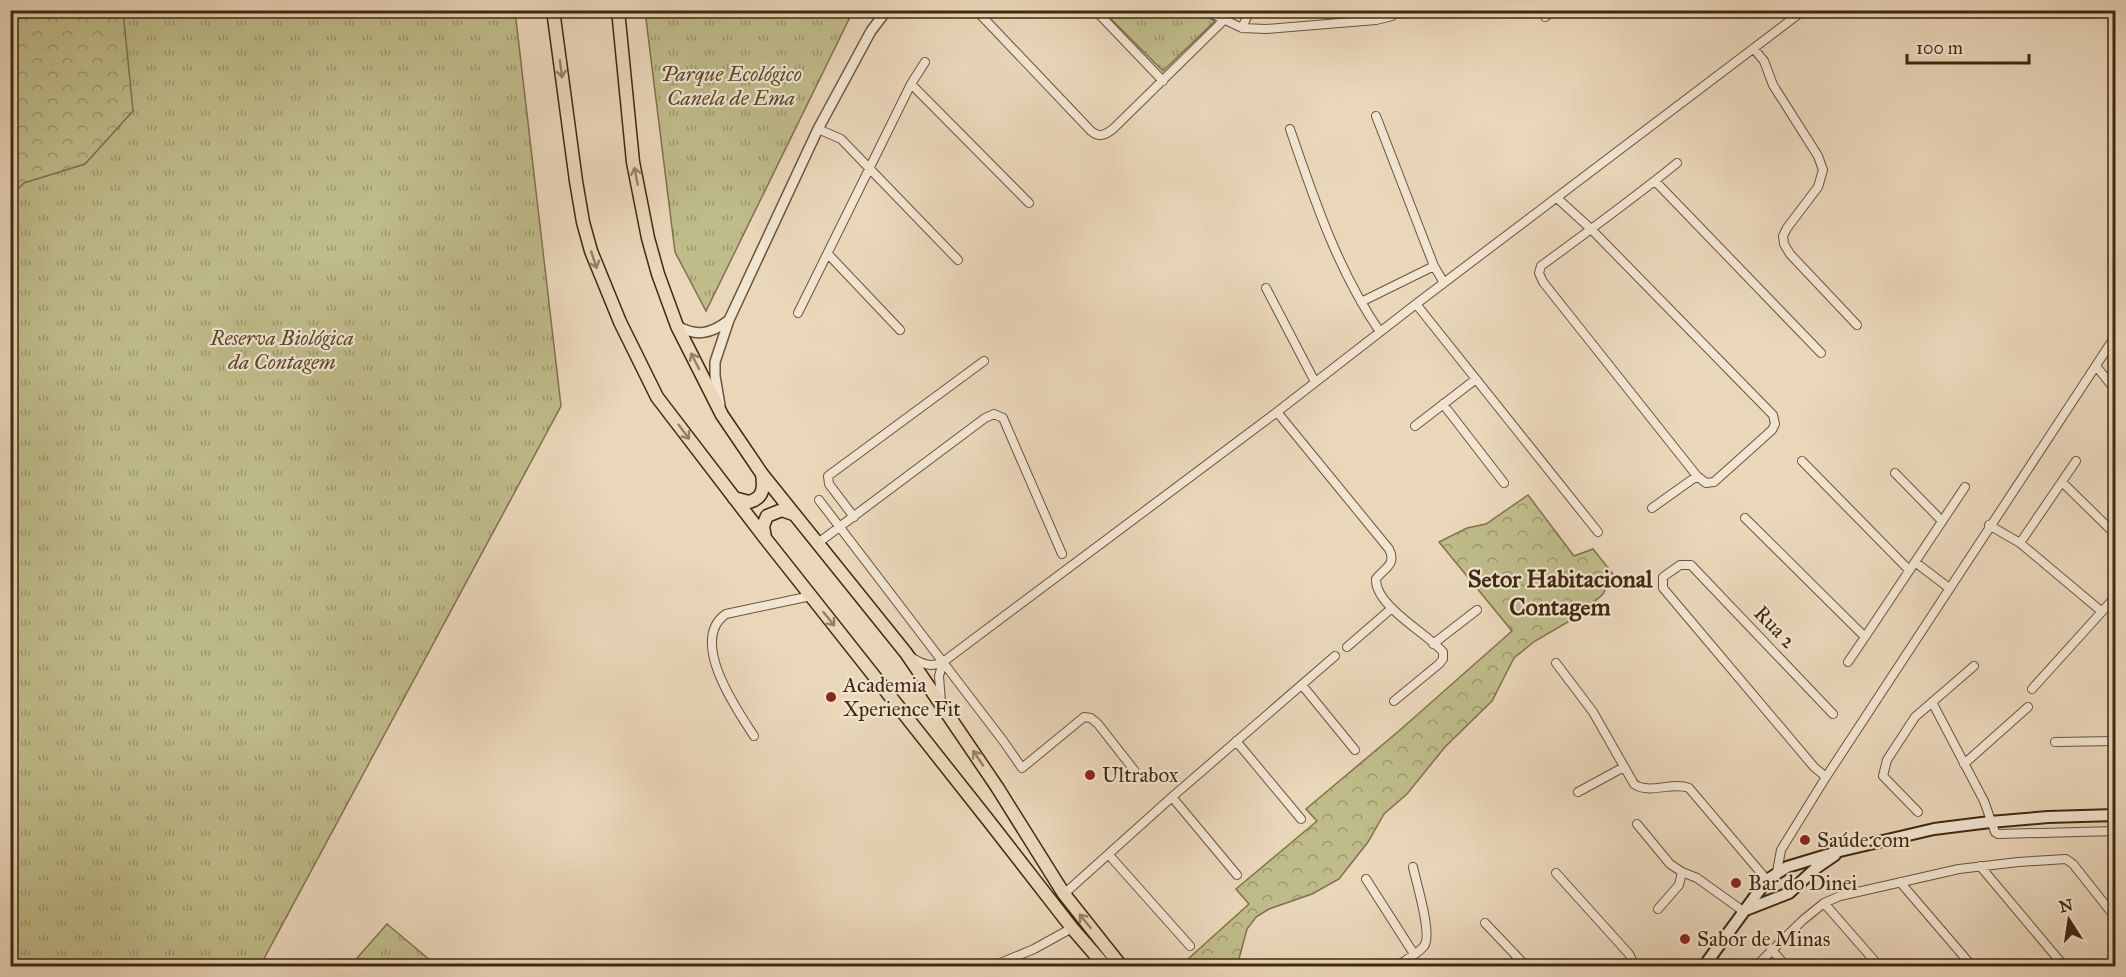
<svg xmlns="http://www.w3.org/2000/svg" width="2126" height="977" viewBox="0 0 2126 977" font-family="'IM FELL Great Primer',serif">
  <style>
    .grass { fill: url(#grass-tufts); stroke: #80724c; stroke-width: 1.5 }
    .forest { fill: url(#forest-crowns); stroke: #80724c; stroke-width: 1.5 }
    .lines { fill: none; stroke-linecap: round; stroke-linejoin: round }
    .minor-casing { stroke: #6b5439; stroke-width: 10 }
    .tertiary-casing { stroke: #6b5439; stroke-width: 12 }
    .secondary-casing { stroke: #41290e; stroke-width: 14 }
    .primary-casing { stroke: #41290e; stroke-width: 15 }
    .minor { stroke: #f1e5d2; stroke-width: 8 }
    .tertiary { stroke: #f1e5d2; stroke-width: 9 }
    .secondary { stroke: #f1e5d2; stroke-width: 10 }
    .primary { stroke: #ead7ba; stroke-width: 12 }
    .oneway { stroke: #968064 }
    .poi-dot { fill: #8f2418; stroke: #f1e5d2; stroke-width: 2 }
    .labels { text-anchor: middle; stroke-width: 4.5; stroke-linejoin: round; paint-order: stroke }
    .park-label { font-size: 21px; font-style: italic; fill: #5a4627; stroke: #f1e5d2 }
    .street-label { font-size: 21px; fill: #41290e; stroke: #f1e5d2 }
    .poi-label { font-size: 21px; fill: #41290e; stroke: #f1e5d2; text-anchor: start }
    .quarter-label { font-size: 24px; font-weight: bold; fill: #41290e; stroke: #f1e5d2 }
  </style>
  <defs>
    <pattern id="grass-tufts" width="24" height="20" patternUnits="userSpaceOnUse" patternTransform="scale(1.5)"><rect width="24" height="20" fill="#bfbc8a"/><path d="M3 7l-1-3M5 7V3M7 7l1-3M15 17l-1-3M17 17v-4M19 17l1-3" fill="none" stroke="#9d996f"/></pattern>
    <pattern id="forest-crowns" width="20" height="18" patternUnits="userSpaceOnUse" patternTransform="scale(1.5)"><rect width="20" height="18" fill="#bfbc8a"/><path d="M2 6a3 3 0 1 1 6 0M12 15a3 3 0 1 1 6 0" fill="none" stroke="#9d996f"/></pattern>
  </defs>
  <rect width="100%" height="100%" fill="#ead7ba"/>
  <filter id="stains"><feTurbulence type="fractalNoise" baseFrequency=".00333" numOctaves="4"/><feColorMatrix values="0 0 0 0 .2 0 0 0 0 .09 0 0 0 0 .02 0 0 0 .5 -.17"/></filter>
  <radialGradient id="worn" r=".72"><stop offset=".6" stop-color="#630" stop-opacity="0"/><stop offset="1" stop-color="#630" stop-opacity=".3"/></radialGradient>
  <path class="grass" d="M10 11H515L561 406 260 966H11Z
    M645 11H853L706 311 675 252Z
    M1103 11H1195L1215 21 1163 71Z
    M387 924 437 966H350Z"/>
  <path class="forest" d="M11 10 123 11 133 111 85 164 24 183 11 196Z
    M1528 495 1574 556 1593 549 1613 574 1603 594 1580 615 1535 641 1514 658 1492 701 1445 747 1407 794 1384 814 1368 842 1339 879 1312 894 1269 909 1256 917 1247 929 1237 966H1194L1188 959 1249 904 1236 889 1317 821 1306 809 1400 730 1512 631 1439 542 1467 528 1486 524Z"/>
  <g class="lines">
    <g class="minor-casing">
      <path id="minor" d="M976 10 1091 131C1099 138 1105 135 1113 129L1223 21
        M1095 10 1163 81
        M1204 10 1242 28 1266 29 1376 20 1392 16 1394 10
        M1545 17 1554 10
        M1242 28 1250 10
        M1754 49 1764 61 1773 85 1818 156 1823 170 1818 187 1787 228 1783 236 1784 244 1790 254 1857 325
        M911 84 1029 203
        M1376 116 1434 266 1444 283
        M818 129 841 139 958 260
        M1290 129C1314 199 1338 271 1380 332
        M1655 181 1821 353
        M1557 198 1591 229 1773 415 1775 424 1772 430 1714 482 1706 483 1697 476 1543 282 1539 273 1541 266C1587 232 1633 199 1677 163
        M828 254 900 330
        M1266 288 1315 382
        M1361 302 1434 266
        M1416 304 1598 532
        M798 313 911 84 925 62
        M2096 366 2116 391
        M1443 404 1504 483
        M1277 412 1389 549C1397 565 1384 568 1376 579 1375 606 1427 633 1443 652V659L1439 664 1394 701
        M1415 426 1476 379
        M1802 461 1909 570
        M1895 473 1942 521
        M2062 482 2116 535
        M819 500 1004 742 1022 768 1084 717 1091 718 1098 724 1134 770
        M1652 508 1697 476
        M854 517 829 484 828 476 984 361
        M1745 518 1865 637 1965 487
        M1989 525 2020 543 2101 611
        M818 543 985 418 994 414 1003 418 1062 554
        M2020 543 2076 461
        M1915 562 1949 588
        M1433 644 1477 610
        M1347 647 1392 608
        M911 657C922 664 931 668 943 662L1277 412 1416 304 1804 10
        M1848 662 1865 637
        M1556 663 1593 712 1634 784C1649 795 1673 781 1689 788L1767 880
        M1302 685 1355 750
        M2032 689 2116 596
        M941 702 939 676 943 662
        M1932 702 1984 801 1995 832 1998 834 2116 831
        M754 736C737 710 688 640 726 614L811 596
        M1236 741 1301 819
        M2055 742 2116 741
        M1964 764 2028 707
        M1826 777 1814 767 1663 588V577L1680 565H1691L1833 714
        M1578 792 1624 767
        M1172 797 1237 875
        M1918 812 1883 776 1887 760 1915 717 1974 666
        M1637 824 1670 864 1682 872 1697 878 1743 911
        M1109 855 1190 946
        M1980 866 2064 966
        M1777 872 1781 850 1826 777 2116 335
        M1556 873 1629 954 1633 962V966
        M1366 879 1414 954
        M1900 882 1972 966
        M1064 894 1172 797 1335 656
        M1824 903 1879 966
        M1658 909 1679 885 1682 872
        M1485 923 1526 966
        M1771 949 1786 966
        M993 966 1034 949 1072 928
        M1397 966C1405 960 1418 954 1424 946 1433 935 1416 882 1413 867
        M1756 966 1803 920 1824 903 1840 896 1959 869 2018 862 2066 859 2073 864 2111 912"/>
    </g>
    <g class="tertiary-casing">
      <path id="tertiary" d="M677 326C697 337 711 334 729 320
        M720 405 715 376V362L729 320 818 129 871 31 887 10"/>
    </g>
    <g class="secondary-casing">
      <path id="secondary" d="M1743 911 1789 893 1816 868 1835 855
        M1704 966 1767 880 1787 867 1840 851 1934 829 1990 822 2048 817 2116 815"/>
    </g>
    <g class="primary-casing">
      <path id="primary" d="M553 10 576 181 583 222 591 251 620 322 657 397 765 538 988 820 1072 928 1105 966
        M618 10 633 162 648 238 658 274 677 326 722 415 762 474 906 653 997 787 1064 894 1121 966
        M734 498 749 502C764 498 764 487 762 474
        M765 538 763 526 767 516 782 510 793 514"/>
    </g>
    <use href="#minor" class="minor"/>
    <use href="#tertiary" class="tertiary"/>
    <use href="#secondary" class="secondary"/>
    <use href="#primary" class="primary"/>
  </g>
  <defs><path id="oneway-shaft" d="M-6 0H5M1.5-3L5.5 0L1.5 3" fill="none" stroke-width="1.6" stroke-linecap="round" stroke-linejoin="round" transform="scale(1.5)"/></defs>
  <g class="oneway">
    <use href="#oneway-shaft" transform="translate(561 69) rotate(83)"/>
    <use href="#oneway-shaft" transform="translate(636 176) rotate(-101)"/>
    <use href="#oneway-shaft" transform="translate(594 260) rotate(72)"/>
    <use href="#oneway-shaft" transform="translate(695 361) rotate(-117)"/>
    <use href="#oneway-shaft" transform="translate(684 432) rotate(53)"/>
    <use href="#oneway-shaft" transform="translate(829 619) rotate(51)"/>
    <use href="#oneway-shaft" transform="translate(978 758) rotate(-124)"/>
    <use href="#oneway-shaft" transform="translate(1085 921) rotate(-129)"/>
  </g>
  <g class="poi-dot">
    <circle cx="831" cy="697" r="6"/>
    <circle cx="1090" cy="775" r="6"/>
    <circle cx="1805" cy="840" r="6"/>
    <circle cx="1736" cy="883" r="6"/>
    <circle cx="1685" cy="939" r="6"/>
  </g>
  <g class="labels">
    <g class="park-label">
      <text x="731" y="81">Parque Ecológico<tspan x="731" dy="24">Canela de Ema</tspan></text>
      <text x="282" y="345">Reserva Biológica<tspan x="282" dy="24">da Contagem</tspan></text>
    </g>
    <g class="street-label">
      <text transform="translate(1775 627) rotate(46)" y="7">Rua 2</text>
    </g>
    <g class="poi-label">
      <text x="843" y="692">Academia<tspan x="843" dy="24">Xperience Fit</tspan></text>
      <text x="1102" y="782">Ultrabox</text>
      <text x="1817" y="847">Saúde.com</text>
      <text x="1748" y="890">Bar do Dinei</text>
      <text x="1697" y="946">Sabor de Minas</text>
    </g>
    <g class="quarter-label">
      <text x="1560" y="587">Setor Habitacional<tspan x="1560" dy="28">Contagem</tspan></text>
    </g>
  </g>
  <rect width="2126" height="977" fill="none" stroke="#ead7ba" stroke-width="36"/>
  <rect x="12" y="12" width="2102" height="953" fill="none" stroke="#41290e" stroke-width="3"/>
  <rect x="18" y="18" width="2090" height="941" fill="none" stroke="#41290e" stroke-width="1.5"/>
  <g transform="translate(2069 920) rotate(348)" stroke="#f1e5d2" stroke-width="4.5" paint-order="stroke">
  <path d="M0-4.5L10 22L0 15L-10 22Z" fill="#41290e"/>
  <text y="-9" font-size="16" font-weight="bold" text-anchor="middle" fill="#41290e">N</text>
  </g>
  <path d="M1907 54v9h122v-9" fill="none" stroke="#41290e" stroke-width="3"/>
  <text x="1916" y="54" font-size="18" fill="#41290e" stroke="#f1e5d2" stroke-width="4.5" paint-order="stroke">100 m</text>
  <rect width="100%" height="100%" filter="url(#stains)"/>
  <rect width="100%" height="100%" fill="url(#worn)"/>
</svg>
